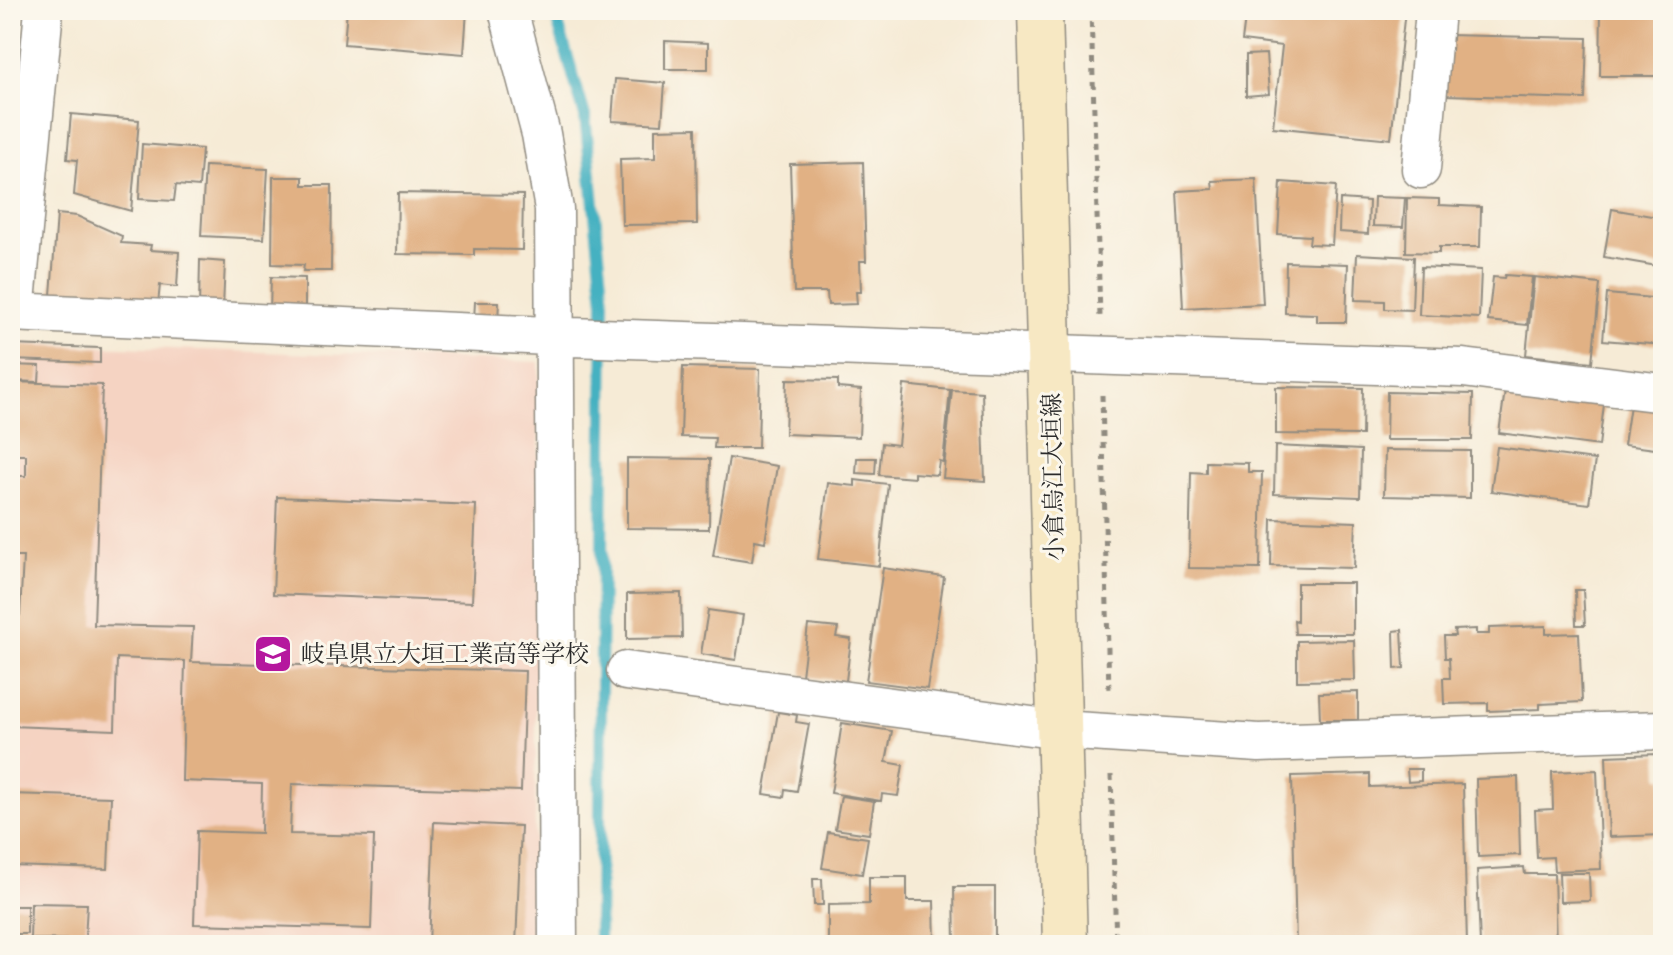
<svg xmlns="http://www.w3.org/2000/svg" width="1673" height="955" viewBox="0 0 1673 955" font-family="'Libre Bodoni','Noto Serif JP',serif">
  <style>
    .built { fill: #f5d3c2 }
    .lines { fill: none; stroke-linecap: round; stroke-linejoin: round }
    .stream { stroke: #44b1c1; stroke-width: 12 }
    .building { fill: #e1b184 }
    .street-casing { stroke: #908b80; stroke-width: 41 }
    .secondary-casing { stroke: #908b80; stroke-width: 47 }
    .path { stroke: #908b80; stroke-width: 5; stroke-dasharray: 6 6; stroke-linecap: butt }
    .street { stroke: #fff; stroke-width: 38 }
    .secondary { stroke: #f7e8c3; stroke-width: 44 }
    .labels { text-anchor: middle; stroke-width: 6; stroke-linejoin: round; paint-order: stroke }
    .street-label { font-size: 24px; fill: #2b2b2b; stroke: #fbf7ec }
    .poi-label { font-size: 24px; fill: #2b2b2b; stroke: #fbf7ec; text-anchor: start }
  </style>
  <rect width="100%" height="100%" fill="#fbf7ec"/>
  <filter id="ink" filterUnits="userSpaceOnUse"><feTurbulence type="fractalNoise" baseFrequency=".0125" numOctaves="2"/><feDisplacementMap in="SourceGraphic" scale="16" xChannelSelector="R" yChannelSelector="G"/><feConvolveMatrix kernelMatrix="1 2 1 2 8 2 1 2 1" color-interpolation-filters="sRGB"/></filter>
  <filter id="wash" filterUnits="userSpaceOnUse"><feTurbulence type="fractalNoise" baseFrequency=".006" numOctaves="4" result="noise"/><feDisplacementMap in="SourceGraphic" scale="32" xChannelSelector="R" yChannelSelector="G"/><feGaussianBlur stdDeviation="1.8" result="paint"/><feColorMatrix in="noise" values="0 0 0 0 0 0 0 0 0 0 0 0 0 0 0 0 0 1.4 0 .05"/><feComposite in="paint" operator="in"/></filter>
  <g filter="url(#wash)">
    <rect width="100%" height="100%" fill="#f6ebd6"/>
    <path class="built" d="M10 343 539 362 534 945H10Z"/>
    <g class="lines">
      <path class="stream" d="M554 10 585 116 604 302 599 945"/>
    </g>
    <g id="blocks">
      <path class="building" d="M347 10H467L464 54 344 44Z
        M1246 10H1405L1391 139 1273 127 1282 46 1242 41Z
        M1601 10H1663V76H1600Z
        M1446 35 1587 38 1585 99 1445 95Z
        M665 41 708 43V69H665Z
        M1266 54 1269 94 1246 96V55Z
        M615 79 665 83 662 124 612 121Z
        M71 114 139 120 131 211 74 195 77 160 67 159Z
        M696 128 697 224 622 225 620 159 655 158V129Z
        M142 144 202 149 199 187 176 185 174 201 139 199Z
        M863 162 866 261H860L861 292H856L857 304 828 305 827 292H794L790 164Z
        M205 166 268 169 264 239 201 236Z
        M273 177H303V185H332L331 271H303L304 265 272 264Z
        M1256 179 1263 304 1183 308 1177 191 1213 189 1212 181Z
        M1281 182 1336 186 1332 245 1309 244 1310 236 1278 234Z
        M398 193 523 195 522 250 474 249V255L397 254Z
        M1374 197 1405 198 1403 227 1373 226Z
        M1407 198 1439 199V205L1481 207 1480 247H1439V253L1406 252Z
        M1340 199 1369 201 1368 234 1339 232Z
        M1612 209 1663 218V267L1604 257Z
        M57 214 77 216 122 236 121 243 151 245 150 250 179 252 177 287 160 285 158 304 51 295Z
        M1357 254 1414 257 1412 310 1385 309V301L1355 300Z
        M200 260 225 262 223 308H199Z
        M1286 262 1348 264 1346 322H1317V314L1285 313Z
        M1421 267 1481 270 1479 318 1419 315Z
        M1505 275 1532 277 1527 325 1488 321 1493 277 1504 278Z
        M271 277 305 278V311H270Z
        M1534 277 1600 284 1592 362 1526 355Z
        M1607 294 1663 299V345L1603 340Z
        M475 302H499L498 320H474Z
        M10 345 100 348V363L10 360Z
        M10 365 40 366 39 382 10 381Z
        M683 367 760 369 758 448H714L715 438 681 437Z
        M787 379 838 380V388L861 390 859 437 785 434Z
        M10 382 102 385 94 625 193 627 191 662 525 671 521 791 292 784 290 834 374 836 371 929 194 924 197 831 261 833 262 784 182 781 185 661 117 658 115 730 10 726V614L20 615 23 557H10V476H26V455H10Z
        M904 385 950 390 943 462 939 461 937 475 914 473V478L879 475 882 443 898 445Z
        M1276 387 1363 388 1362 435 1276 434Z
        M952 390 982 392 985 481 943 478Z
        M1505 390 1604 404 1599 446 1499 433Z
        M1387 392 1473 394 1472 440H1386Z
        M1630 405 1663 410V450L1624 445Z
        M1275 446 1361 450 1360 497 1274 494Z
        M1497 447 1595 460 1589 504 1491 491Z
        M1385 450 1470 451V498L1384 496Z
        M627 458 710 459 709 529 627 528Z
        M729 458 777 466 765 542 755 540 752 562 713 556Z
        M857 458H876L875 474 856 473Z
        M1206 462 1248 463V472H1262L1260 569 1189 568 1191 472 1206 473Z
        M855 480 888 484 879 566 818 559 828 483 855 486Z
        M277 497 476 505 472 602 273 594Z
        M1272 519 1356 522 1354 568 1271 566Z
        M883 568 944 577 927 689 866 681Z
        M1297 583H1353V634H1295L1294 620 1297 621Z
        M1575 590H1583L1585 625H1576Z
        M681 593 682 638 627 639V594Z
        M708 610 743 615 736 660 701 654Z
        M808 625 838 628 836 637 851 639 846 681 802 676Z
        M1546 626V634L1579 633 1582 702 1540 704V709L1488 711V703L1444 704 1443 678H1450L1449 658H1445L1444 636H1455L1454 630 1476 629V634H1489V628Z
        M1402 630 1404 668 1395 669 1394 631Z
        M1354 640 1355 680 1297 681V641Z
        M1358 692V720H1320L1319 693Z
        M778 712 797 715 796 722 809 724 797 791 785 789 784 797 764 794Z
        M842 723 892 731 886 762 903 765 898 796 882 794 881 801 831 793Z
        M1658 754 1659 778H1663V835L1609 837 1606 756Z
        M1407 769H1421V781L1408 782Z
        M1597 770 1601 869 1554 871 1553 857 1537 858 1535 810 1553 809 1552 772Z
        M1370 774V787L1463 784 1467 945H1296L1292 776Z
        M1518 777 1520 855 1478 857 1476 779Z
        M10 794 111 797 108 869 10 866Z
        M841 796 874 801 869 834 835 829Z
        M434 822 521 826 516 945H429Z
        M828 832 868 838 862 874 822 868Z
        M1524 867 1525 874H1554L1556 945H1480L1477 870Z
        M1559 873H1589L1590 901 1560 902Z
        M869 877H907V901H934L935 945H828V905L869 904Z
        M813 879H822L823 905H814Z
        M954 887H995V945H955Z
        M31 903 87 904 85 940 30 939Z
        M10 906H27V934H10Z"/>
    </g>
  </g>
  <g filter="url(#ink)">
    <use href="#blocks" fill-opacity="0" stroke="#908b80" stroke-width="2"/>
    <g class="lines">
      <g class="street-casing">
        <path id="street" d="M508 10 541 134 554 209 558 945
          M1421 169 1435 10
          M10 312 571 337 1463 368 1663 393
          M15 312 44 10
          M626 671 1060 730 1259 743 1663 730"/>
      </g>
      <g class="secondary-casing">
        <path id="secondary" d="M1040 10 1065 945"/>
      </g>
      <path class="path" d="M1091 10 1100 317
        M1102 395 1109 693
        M1111 775 1116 945"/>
      <use href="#street" class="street"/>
      <use href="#secondary" class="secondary"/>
    </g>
  </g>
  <defs>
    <g id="school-square" transform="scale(2)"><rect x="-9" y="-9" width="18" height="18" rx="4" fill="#b5179e" stroke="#fbf7ec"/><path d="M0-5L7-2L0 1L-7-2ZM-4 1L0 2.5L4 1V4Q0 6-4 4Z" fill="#fff"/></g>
  </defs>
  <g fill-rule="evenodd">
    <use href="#school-square" x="273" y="654"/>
  </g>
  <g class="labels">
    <g class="street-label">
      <text transform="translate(1053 477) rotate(-91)" y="8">小倉烏江大垣線</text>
    </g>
    <g class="poi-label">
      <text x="301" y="662">岐阜県立大垣工業高等学校</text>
    </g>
  </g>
  <rect width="1673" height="955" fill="none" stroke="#fbf7ec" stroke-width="40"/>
</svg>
